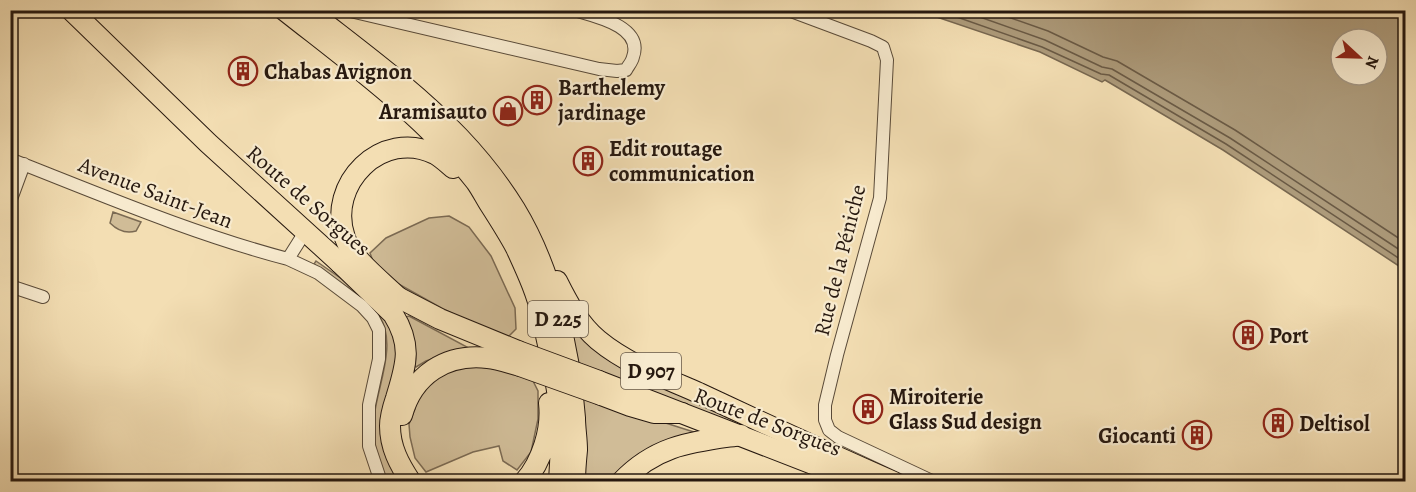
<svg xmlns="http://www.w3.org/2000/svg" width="1416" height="492" viewBox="0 0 1416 492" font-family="Alegreya,serif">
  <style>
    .green { fill: #d0bc97; stroke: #7b6a53; stroke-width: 1.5 }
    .water { fill: #ad9b7b; stroke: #776750; stroke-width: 1.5; fill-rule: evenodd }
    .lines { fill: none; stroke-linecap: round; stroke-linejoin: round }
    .shore { stroke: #6a5a45; stroke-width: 1.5 }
    .minor-casing { stroke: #594a38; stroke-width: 14 }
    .primary-casing { stroke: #26180f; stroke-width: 22 }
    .trunk-casing { stroke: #26180f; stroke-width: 22 }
    .minor { stroke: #f7eace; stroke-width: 12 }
    .primary { stroke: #f3deb3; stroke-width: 20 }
    .trunk { stroke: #f3deb3; stroke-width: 20 }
    .primary-bridge-casing { stroke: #26180f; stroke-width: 22; stroke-linecap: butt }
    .trunk-bridge-casing { stroke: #26180f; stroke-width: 22; stroke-linecap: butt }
    .primary-bridge { stroke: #f3deb3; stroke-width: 20 }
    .trunk-bridge { stroke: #f3deb3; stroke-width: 20 }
    .labels { text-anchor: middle; stroke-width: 4.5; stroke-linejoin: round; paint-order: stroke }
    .shield { fill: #f7eace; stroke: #655748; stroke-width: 1.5 }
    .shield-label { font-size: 21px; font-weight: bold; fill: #26180f }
    .poi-label { font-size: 22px; font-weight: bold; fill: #26180f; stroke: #f7eace; text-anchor: start }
    .street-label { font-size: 22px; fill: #26180f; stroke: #f7eace }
  </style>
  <rect width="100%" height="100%" fill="#f3deb3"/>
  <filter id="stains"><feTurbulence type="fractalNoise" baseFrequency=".00333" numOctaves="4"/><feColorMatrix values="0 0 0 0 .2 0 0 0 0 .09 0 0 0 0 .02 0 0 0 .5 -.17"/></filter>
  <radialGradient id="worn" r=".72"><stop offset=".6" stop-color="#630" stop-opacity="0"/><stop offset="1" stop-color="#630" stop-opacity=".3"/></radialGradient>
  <path class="green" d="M113 212 141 222 136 231C126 234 117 230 110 223Z
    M449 216 469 227 491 256 515 308 516 329 506 339 445 310 377 272 370 253 386 238 429 218Z
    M316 261 372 300 399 331 393 388 403 481H387C375 464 375 450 375 429 375 423 374 417 375 411 379 383 397 342 379 316 366 297 334 279 314 264Z
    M409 316 467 347 426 361 416 367 413 364 406 317Z
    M570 319 812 452 603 374 577 362Z
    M461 367H481L520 372 533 381 538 391V419L531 452 517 470 503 461 499 446 473 452 426 472 415 458 410 437 409 424 415 409 418 397 428 383 442 374Z
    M581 396 697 433 615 481H583Z"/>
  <path class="water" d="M919 11H1386L1405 22V270L1223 150 1105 80 1102 82 1040 52ZM1341 39H1377V75H1341Z"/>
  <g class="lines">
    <path class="shore" d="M937 10 1042 47 1101 74 1109 75 1226 144 1406 263
      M960 10 1045 40 1102 67 1112 69 1230 138 1406 254
      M988 10 1048 31 1103 57 1117 61 1235 130 1406 243"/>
    <g class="minor-casing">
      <path id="minor" d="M346 10 599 69 617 71 626 70C628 66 632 62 633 57 644 26 594 16 574 10
        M788 10 871 41 883 47 887 60 880 198 837 355 825 405V420L829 430 838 437 934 482
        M10 159C102 195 193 234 288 259L305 232
        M10 202 24 164
        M288 259 318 273 362 306 373 318 379 330V359L369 405V446L381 482
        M10 286 43 297"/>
    </g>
    <g class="primary-casing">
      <path id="primary" d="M71 10 208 143 340 263 353 271
        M386 291 440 319 518 351
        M599 381 859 482"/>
    </g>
    <g class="trunk-casing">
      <path id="trunk" d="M284 10C351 63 422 114 476 182 481 189 485 197 490 205 499 219 508 233 516 248 526 270 537 293 542 317 549 351 558 385 561 420 562 440 560 461 559 482
        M308 10C360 51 413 89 459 137 479 158 499 183 515 209 551 268 570 349 575 418 575 428 577 439 577 450 576 460 575 471 575 482
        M340 263 393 314C413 346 406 365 396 398 393 407 390 416 390 426 390 447 399 464 411 482
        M557 281C568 303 579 324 598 340 627 364 665 378 699 393 763 423 828 453 894 482
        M400 299C384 283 352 259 345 238 326 184 382 128 435 154 442 158 447 163 453 168
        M601 395 630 406 654 413H682
        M402 415C413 375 446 353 488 358 498 359 509 363 520 366
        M524 482C542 462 552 429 549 403
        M621 482C657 444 693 442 741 435"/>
    </g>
    <use href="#minor" class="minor"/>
    <use href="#primary" class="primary"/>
    <use href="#trunk" class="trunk"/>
    <g class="primary-bridge-casing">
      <path id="primary-bridge" d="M518 351 599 381"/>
    </g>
    <g class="trunk-bridge-casing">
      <path id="trunk-bridge" d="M520 366 601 395"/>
    </g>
    <use href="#primary-bridge" class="primary-bridge"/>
    <use href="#trunk-bridge" class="trunk-bridge"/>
  </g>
  <defs>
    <g id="building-ring" transform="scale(1.5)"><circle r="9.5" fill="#f7eace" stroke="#8f2418" stroke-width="1.5"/><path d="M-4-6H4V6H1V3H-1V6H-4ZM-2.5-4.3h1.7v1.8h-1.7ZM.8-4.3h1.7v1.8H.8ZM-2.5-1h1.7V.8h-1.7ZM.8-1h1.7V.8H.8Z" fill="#8f2418"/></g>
    <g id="shop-ring" transform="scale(1.5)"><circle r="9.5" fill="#f7eace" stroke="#8f2418" stroke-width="1.5"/><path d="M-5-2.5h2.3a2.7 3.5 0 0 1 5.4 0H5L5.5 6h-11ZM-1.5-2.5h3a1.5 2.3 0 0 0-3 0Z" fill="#8f2418"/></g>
  </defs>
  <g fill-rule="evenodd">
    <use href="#building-ring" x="243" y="71"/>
    <use href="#building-ring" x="537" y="100"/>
    <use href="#shop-ring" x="508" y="111"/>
    <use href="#building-ring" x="588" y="161"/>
    <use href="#building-ring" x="1248" y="335"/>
    <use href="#building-ring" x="868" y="409"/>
    <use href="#building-ring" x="1278" y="423"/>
    <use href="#building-ring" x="1197" y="435"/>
  </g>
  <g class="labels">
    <g class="shield">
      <rect x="528" y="301" width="60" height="36" rx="4.5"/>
      <rect x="621" y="353" width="60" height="36" rx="4.5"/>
    </g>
    <g class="shield-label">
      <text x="558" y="326">D 225</text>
      <text x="651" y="378">D 907</text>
    </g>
    <g class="poi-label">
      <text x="264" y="79">Chabas Avignon</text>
      <text x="558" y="95">Barthelemy<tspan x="558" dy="25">jardinage</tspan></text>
      <text x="487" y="119" text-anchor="end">Aramisauto</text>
      <text x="609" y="156">Edit routage<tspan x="609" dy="25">communication</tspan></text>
      <text x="1269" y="343">Port</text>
      <text x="889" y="404">Miroiterie<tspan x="889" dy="25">Glass Sud design</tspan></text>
      <text x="1299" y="431">Deltisol</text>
      <text x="1176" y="443" text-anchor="end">Giocanti</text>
    </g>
    <g class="street-label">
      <text transform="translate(156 192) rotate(21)" y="8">Avenue Saint-Jean</text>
      <text transform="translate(309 200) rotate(41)" y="8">Route de Sorgues</text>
      <text transform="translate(839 260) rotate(-76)" y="8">Rue de la Péniche</text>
      <text transform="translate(768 421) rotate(21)" y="8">Route de Sorgues</text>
    </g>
  </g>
  <rect width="1416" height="492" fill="none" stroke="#f3deb3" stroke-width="36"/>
  <rect x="12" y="12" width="1392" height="468" fill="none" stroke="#26180f" stroke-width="3"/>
  <rect x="18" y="18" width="1380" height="456" fill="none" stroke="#26180f" stroke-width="1.5"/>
  <g transform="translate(1359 57) rotate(112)"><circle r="28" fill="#f7eace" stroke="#a39682" stroke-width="1.5"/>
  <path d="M0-4.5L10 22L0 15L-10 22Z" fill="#8f2418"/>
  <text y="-9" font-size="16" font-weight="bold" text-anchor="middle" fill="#26180f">N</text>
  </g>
  <rect width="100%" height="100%" filter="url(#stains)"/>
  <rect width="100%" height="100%" fill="url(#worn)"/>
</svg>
